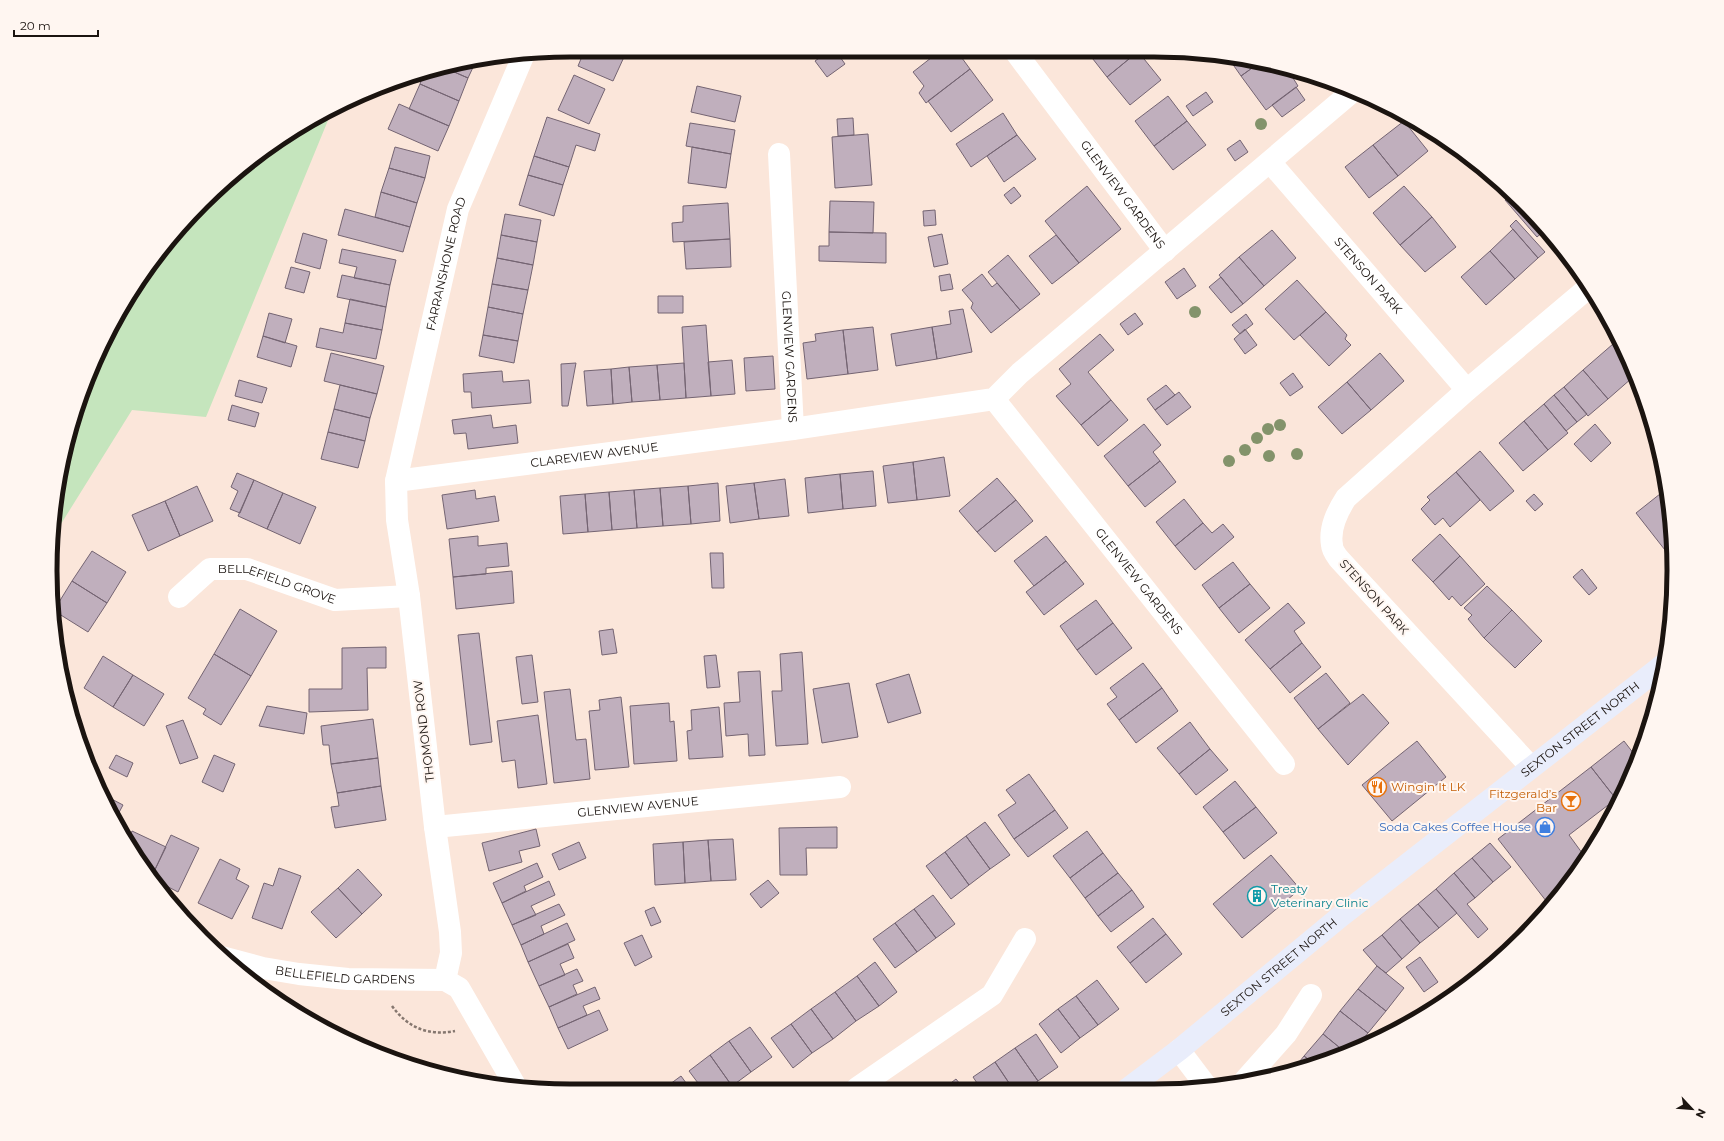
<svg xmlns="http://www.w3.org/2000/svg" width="1724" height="1141" viewBox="0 0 1724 1141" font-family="Montserrat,sans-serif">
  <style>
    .green { fill: #c5e5bd }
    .building { fill: #c0afbd; stroke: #746472 }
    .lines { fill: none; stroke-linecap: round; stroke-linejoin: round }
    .path { stroke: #85776f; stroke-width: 2.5; stroke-dasharray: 3 2; stroke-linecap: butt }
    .minor { stroke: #fff; stroke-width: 22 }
    .tertiary { stroke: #fff; stroke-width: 22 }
    .secondary { stroke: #e9edfb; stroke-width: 22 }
    .tree { fill: #83936b }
    .labels { text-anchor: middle; stroke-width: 4; stroke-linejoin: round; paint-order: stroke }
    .street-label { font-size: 12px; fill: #1b1410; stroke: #fff6f1 }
    .food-label { font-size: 12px; fill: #c56008; stroke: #fff6f1; text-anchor: start }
    .shop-label { font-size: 12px; fill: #366cbe; stroke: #fff6f1; text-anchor: end }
    .culture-label { font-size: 12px; fill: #0d838f; stroke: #fff6f1; text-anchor: start }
    .rim { fill: none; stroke: #1b1410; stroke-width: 5 }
  </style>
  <rect width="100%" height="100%" fill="#fbe6da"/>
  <path class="green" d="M331 113 206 417 132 410 51 540 60 469 90 372 158 253 203 202 281 138Z"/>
  <path class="building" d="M583 54H619L624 57 613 81 578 66Z
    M825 54H838L845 64 827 77 815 61Z
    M936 54H959L970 69 926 103 919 93 924 86 913 72Z
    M1089 54H1135L1107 77Z
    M1135 54H1140L1161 80 1130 105 1107 77Z
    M1227 56 1259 63 1241 76Z
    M476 61 468 78 445 68Z
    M1259 63 1288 70 1298 86 1266 110 1241 76Z
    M445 68 468 78 459 101 420 84 424 73Z
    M970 69 993 100 951 132 928 101Z
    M574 75 605 89 589 124 558 110Z
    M420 84 459 101 449 126 409 109Z
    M697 86 741 96 735 122 691 112Z
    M1296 87 1305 100 1282 117 1272 105Z
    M1206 92 1213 102 1193 116 1186 106Z
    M1168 96 1187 121 1154 146 1135 121Z
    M399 104 449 126 438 151 388 129Z
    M1003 113 1017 135 971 167 956 144Z
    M547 117 600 134 595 151 576 145 569 167 534 156Z
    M853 118 854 135 838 136 837 119Z
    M1187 121 1206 145 1173 170 1154 146Z
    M1404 121 1428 151 1398 176 1373 145Z
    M690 123 735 130 731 154 686 146Z
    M868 134 872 185 835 188 832 137Z
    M1017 135 1036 159 1004 182 987 156Z
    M1240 140 1248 152 1235 161 1227 149Z
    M1373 145 1398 176 1369 198 1345 167Z
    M395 147 430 156 425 178 389 168Z
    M692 147 731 154 726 188 688 183Z
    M534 156 569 167 563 185 528 175Z
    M389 168 425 178 417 203 381 192Z
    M528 175 563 185 554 216 519 205Z
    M1087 186 1121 229 1079 263 1045 221Z
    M1404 186 1432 217 1400 245 1373 213Z
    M1014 187 1021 196 1011 204 1004 195Z
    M381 192 417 203 410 227 375 217Z
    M1511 195 1545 230 1537 237 1505 200Z
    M830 201 874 202 873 233 829 232Z
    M728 203 730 239 673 242 672 223 683 222V206Z
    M345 209 410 227 403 252 338 235Z
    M935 210 936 225 924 226 923 211Z
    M505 214 541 220 537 242 501 235Z
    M1432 217 1456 247 1425 272 1400 245Z
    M1516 220 1545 252 1538 258 1510 226Z
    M1513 229 1538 258 1515 279 1490 251Z
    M1272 230 1296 258 1264 286 1239 257Z
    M829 232 886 233V263L819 261V246H829Z
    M303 233 327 240 320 269 295 262Z
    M942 234 948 264 934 267 928 237Z
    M501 235 537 242 533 265 497 258Z
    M1056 235 1079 263 1052 284 1029 256Z
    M730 239 731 267 686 269 684 242Z
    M342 249 396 260 390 285 354 278 357 267 339 263Z
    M1490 251 1515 279 1486 305 1461 277Z
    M1008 255 1040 294 1020 310 988 272Z
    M1239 257 1264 286 1243 304 1219 275Z
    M497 258 533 265 528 290 492 284Z
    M291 267 310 272 304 293 285 288Z
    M1184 268 1196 286 1177 299 1165 282Z
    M950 274 953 289 941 291 939 276Z
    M982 274 992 287 997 283 1020 310 991 333 971 308 973 303 962 290Z
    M342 275 390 285 386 307 337 297Z
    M1221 277 1243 304 1231 313 1209 287Z
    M1297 280 1326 312 1294 340 1265 309Z
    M492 284 528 290 523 314 488 307Z
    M658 296H683V313H658Z
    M350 299 386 307 382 330 345 323Z
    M488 307 523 314 518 341 483 335Z
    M963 309 972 352 937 359 932 327 951 324 949 311Z
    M1326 312 1347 335 1345 339 1351 345 1329 366 1300 335Z
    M269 313 292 319 285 343 263 336Z
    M1135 313 1143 324 1128 335 1120 324Z
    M1246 314 1253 324 1240 334 1232 325Z
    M345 323 382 330 376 359 316 347 320 328 343 333Z
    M706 325 711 396 686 398 682 327Z
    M873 327 878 370 848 374 843 330Z
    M932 327 937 359 896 366 891 334Z
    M1245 329 1257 345 1245 354 1234 339Z
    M843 330 848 374 807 379 803 343 816 341 815 334Z
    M1100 334 1114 350 1088 372 1111 400 1081 425 1056 396 1071 384 1059 369Z
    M483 335 518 341 514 363 479 356Z
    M263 336 297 346 291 367 257 357Z
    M1613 344 1628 362 1632 371 1628 374 1632 378 1608 399 1583 370Z
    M331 353 384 366 377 394 324 381Z
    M1380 353 1404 381 1371 410 1347 382Z
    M773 356 775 389 746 391 744 358Z
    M732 360 735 394 711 396 708 362Z
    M576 363 568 406H562L561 364Z
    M684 363 686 398 660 400 657 365Z
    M657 365 660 400 632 402 629 367Z
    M629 367 632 402 613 404 611 369Z
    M611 369 613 404 587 406 584 371Z
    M1583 370 1608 399 1588 416 1564 387Z
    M502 371 503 382 529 380 531 403 472 408 471 392H464L463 374Z
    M1293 373 1303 387 1290 396 1280 383Z
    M239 380 267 388 262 403 235 396Z
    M1347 382 1371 410 1342 434 1318 407Z
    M340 385 377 394 370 418 334 409Z
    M1166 385 1175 395 1155 410 1147 399Z
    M1564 387 1587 414 1577 422 1554 395Z
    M1179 392 1191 407 1167 425 1155 410Z
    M1554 395 1577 422 1566 431 1544 404Z
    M1111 400 1128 420 1098 446 1081 425Z
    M1544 404 1568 433 1548 450 1524 421Z
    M232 405 259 413 255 427 228 420Z
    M334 409 370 418 365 441 328 432Z
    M491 415 493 428 516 425 518 443 468 449 466 433 454 434 452 420Z
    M1524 421 1548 450 1523 471 1499 443Z
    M1144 424 1161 445 1153 452 1160 461 1128 486 1104 456Z
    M1595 424 1611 443 1591 462 1574 444Z
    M328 432 365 441 358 468 321 459Z
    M1480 451 1514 491 1490 511 1456 472Z
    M944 457 950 496 917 500 913 462Z
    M1160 461 1176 482 1145 507 1128 486Z
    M913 462 917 500 888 503 883 466Z
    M873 471 876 506 843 509 840 474Z
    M1456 472 1480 500 1450 527 1443 518 1435 525 1421 509 1430 500 1427 497Z
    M237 473 254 480 240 513 230 509 238 491 231 487Z
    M840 474 843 509 808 513 805 478Z
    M997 478 1016 500 977 532 959 511Z
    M785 479 789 516 759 519 754 483Z
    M254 480 283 493 267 529 238 516Z
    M718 483 720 521 691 524 688 486Z
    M754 483 759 519 730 523 726 486Z
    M197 486 213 521 180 536 165 501Z
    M688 486 691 524 663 526 660 488Z
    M660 488 663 526 637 528 634 490Z
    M475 490 476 499 495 496 499 521 447 529 442 495Z
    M634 490 637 528 612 530 609 492Z
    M1665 490 1673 537 1672 559 1636 513Z
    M609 492 612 530 588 532 585 494Z
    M283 493 316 507 300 544 267 529Z
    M585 494 588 532 563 534 560 496Z
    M1534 494 1543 504 1535 511 1526 501Z
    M1184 499 1203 523 1175 546 1156 522Z
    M1016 500 1033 521 995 552 977 532Z
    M165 501 180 536 148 551 132 515Z
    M1203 523 1212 533 1223 524 1234 537 1195 570 1175 546Z
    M1440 534 1460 556 1433 582 1412 560Z
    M478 536V546L507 543 509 566 486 568V574L453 577 449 539Z
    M1046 536 1066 561 1034 586 1014 561Z
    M92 551 126 572 107 603 72 581Z
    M710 553H723L724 588H712Z
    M1460 556 1485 584 1461 606 1452 596 1449 600 1433 582Z
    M1066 561 1084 584 1044 615 1026 592Z
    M1233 562 1250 584 1219 608 1202 585Z
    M1582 569 1597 588 1589 595 1573 577Z
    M512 571 514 603 456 609 453 577Z
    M72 581 107 603 88 632 56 612V607Z
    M1250 584 1270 608 1239 633 1219 608Z
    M1487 586 1512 610 1484 638 1468 619 1472 615 1464 608Z
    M1096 600 1113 623 1077 650 1060 626Z
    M1288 603 1305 623 1294 631 1302 643 1270 669 1245 640Z
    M240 609 277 631 251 676 214 654Z
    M1512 610 1542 641 1515 668 1484 638Z
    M1113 623 1132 648 1096 675 1077 650Z
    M613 629 617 653 602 655 599 631Z
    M479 633 492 742 470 745 458 635Z
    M1302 643 1321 667 1290 693 1270 669Z
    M386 647V668H367L368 710 309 712V689H342V648Z
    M802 652 808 744 776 746 772 691H782L780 654Z
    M214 654 251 676 221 725 203 714 206 709 188 698Z
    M532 655 538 702 522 704 516 657Z
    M716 655 720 687 707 688 704 656Z
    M103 656 133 675 113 707 84 688Z
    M1143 663 1162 688 1119 720 1107 704 1117 697 1110 688Z
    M760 671 765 755 749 756 748 734 726 736 724 703 740 702 738 672Z
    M1326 673 1350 703 1318 729 1294 698Z
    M909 674 921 713 888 723 876 684Z
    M133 675 164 694 144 726 113 707Z
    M849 683 858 737 822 743 813 689Z
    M1162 688 1178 711 1136 743 1119 720Z
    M570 689 576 740 586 739 590 779 554 783 544 692Z
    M1363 694 1389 723 1348 765 1318 729Z
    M621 697 629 767 595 770 589 711 600 710 599 700Z
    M669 703 670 722 674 721 677 761 634 764 630 706Z
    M267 706 307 713 304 734 259 726Z
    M719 707 723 757 689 759 687 731 692 730 691 710Z
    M538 715 547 784 518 788 515 760 502 762 497 721Z
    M373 719 378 758 331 764 329 745H323L321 726Z
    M183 720 198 758 180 764 166 726Z
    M1190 722 1210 749 1179 774 1157 748Z
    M1417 741 1446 777 1392 821 1362 785Z
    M1624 741 1637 758 1620 795 1616 799 1591 767Z
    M1210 749 1228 770 1196 795 1179 774Z
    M116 755 133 763 127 777 109 768Z
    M214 755 235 764 223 792 202 782Z
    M378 758 381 786 337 793 331 764Z
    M1591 767 1616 799 1569 835 1585 857 1550 906 1498 839Z
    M1029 774 1055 810 1014 839 998 815 1016 803 1006 790Z
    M1235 781 1256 807 1223 832 1203 807Z
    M381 786 386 820 335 828 331 807 339 806 337 793Z
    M102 794 123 805 115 820Z
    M1256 807 1277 833 1244 859 1223 832Z
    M1055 810 1068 828 1028 857 1014 839Z
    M985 822 1010 855 990 869 966 836Z
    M837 827V848H806L807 875H780L779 828Z
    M536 829 540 846 519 851 522 862 489 871 482 843Z
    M132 831 166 847 151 878 127 842Z
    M1087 831 1103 853 1070 878 1053 856Z
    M171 835 199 848 178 892 151 878Z
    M966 836 990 869 969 885 945 852Z
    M733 839 736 880 711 881 708 840Z
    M708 840 711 881 685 883 683 842Z
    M579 842 586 858 559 870 552 854Z
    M683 842 685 883 655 885 653 844Z
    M1490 843 1511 867 1493 882 1472 858Z
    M945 852 969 885 951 899 926 866Z
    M1103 853 1118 873 1085 898 1070 878Z
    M1271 855 1300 889 1242 938 1213 904Z
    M1472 858 1493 882 1475 898 1454 873Z
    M220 859 240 869 236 879 249 886 232 919 198 903Z
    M537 863 543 877 524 886 526 891 502 903 493 883Z
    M279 868 301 876 282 929 252 918 264 883 273 886Z
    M358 869 382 895 362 914 338 888Z
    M1118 873 1132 890 1098 916 1085 898Z
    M1454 873 1475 898 1467 904 1488 929 1478 938 1436 889Z
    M768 880 779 893 761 908 750 894Z
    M549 881 555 895 531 906 536 915 512 925 502 903Z
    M338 888 362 914 336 938 311 912Z
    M1436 889 1457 913 1439 928 1418 904Z
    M1132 890 1144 907 1111 932 1098 916Z
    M933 895 955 924 936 938 914 909Z
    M559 904 565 915 541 926 544 934 521 945 512 925Z
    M1418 904 1439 928 1420 943 1400 919Z
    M654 907 661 922 651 926 645 911Z
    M914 909 936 938 917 952 895 923Z
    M1153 918 1166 934 1130 963 1117 947Z
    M1400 919 1420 943 1402 959 1382 935Z
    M567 923 575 940 528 962 521 945Z
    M895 923 917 952 895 968 873 939Z
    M1166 934 1182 954 1146 983 1130 963Z
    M642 935 652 957 635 966 624 943Z
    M1382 935 1402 959 1386 973 1377 966 1363 950Z
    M568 944 574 958 560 964 565 975 539 986 528 962Z
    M1420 957 1438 982 1424 992 1406 967Z
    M875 962 897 992 879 1006 857 976Z
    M1377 966 1404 988 1386 1011 1358 989Z
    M577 969 583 981 573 985 577 994 549 1007 539 986Z
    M857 976 879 1006 856 1021 835 992Z
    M1097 980 1119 1009 1098 1025 1076 996Z
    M595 987 600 999 583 1006 587 1015 558 1028 549 1007Z
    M1358 989 1386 1011 1368 1033 1340 1011Z
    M835 992 856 1021 833 1039 811 1009Z
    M1076 996 1098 1025 1080 1038 1058 1009Z
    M811 1009 833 1039 812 1053 791 1024Z
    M1058 1009 1080 1038 1061 1053 1039 1024Z
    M599 1010 608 1030 568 1049 558 1028Z
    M1340 1011 1368 1033 1356 1048 1345 1052 1323 1034Z
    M791 1024 812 1053 793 1068 771 1038Z
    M750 1027 772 1057 751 1072 729 1041Z
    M1036 1034 1058 1067 1038 1081 1015 1048Z
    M1323 1034 1345 1052 1314 1064 1304 1056Z
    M729 1041 751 1072 732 1086 710 1055Z
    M376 1045 410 1058 408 1063 374 1050Z
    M1015 1048 1038 1081 1026 1089H1013L995 1062Z
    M710 1055 732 1086 730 1088 701 1087 689 1071Z
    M1304 1056 1314 1064 1291 1072Z
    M410 1058 435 1068 433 1072 408 1063Z
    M995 1062 1013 1089H981L973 1077Z
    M681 1076 689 1087H666Z
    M956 1079 964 1089H943Z"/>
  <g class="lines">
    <path class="path" d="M392 1006C408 1028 428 1036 455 1031"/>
    <g class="minor">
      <path id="s1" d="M1017 54 1165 251"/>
      <path id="s2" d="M779 154 793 429"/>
      <path id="s3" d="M1270 162 1467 390"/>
      <path id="s4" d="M994 399 1284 764"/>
      <path id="s5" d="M396 481 793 429 994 399 1020 373 1353 91"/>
      <path id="s6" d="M179 597 210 569H247L335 600 409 596"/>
      <path d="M1531 767 1339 559C1336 555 1332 550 1332 545 1329 528 1337 512 1346 498L1467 390 1588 288"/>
      <path id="s7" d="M435 827 840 787"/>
      <path id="s8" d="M445 980 451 953 450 932 435 827 409 596 397 520 396 481 458 209 524 54"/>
      <path d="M1179 1050 1207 1087"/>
      <path d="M1245 1080 1286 1034 1311 995"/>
      <path d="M857 1088 992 995 1025 939"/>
    </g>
    <path class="tertiary" id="s9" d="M222 957 263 968 299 974 348 979 445 980 459 988 516 1087"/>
    <path class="secondary" id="s10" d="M1126 1090 1179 1050 1341 916 1663 665"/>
  </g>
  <g class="tree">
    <circle cx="1261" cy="124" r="6"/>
    <circle cx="1195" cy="312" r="6"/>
    <circle cx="1280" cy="425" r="6"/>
    <circle cx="1268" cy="429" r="6"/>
    <circle cx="1257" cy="438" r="6"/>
    <circle cx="1245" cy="450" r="6"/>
    <circle cx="1297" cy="454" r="6"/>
    <circle cx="1269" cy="456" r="6"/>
    <circle cx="1229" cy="461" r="6"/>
  </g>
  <defs>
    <g id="restaurant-ring" transform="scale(1)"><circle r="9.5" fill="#fff6f1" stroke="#e8710a" stroke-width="1.5"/><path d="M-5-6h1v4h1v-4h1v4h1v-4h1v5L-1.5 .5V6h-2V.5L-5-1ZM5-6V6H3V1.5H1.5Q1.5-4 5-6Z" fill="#e8710a"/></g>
    <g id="bar-ring" transform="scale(1)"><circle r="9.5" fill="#fff6f1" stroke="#e8710a" stroke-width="1.5"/><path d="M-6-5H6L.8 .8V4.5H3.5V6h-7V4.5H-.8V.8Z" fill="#e8710a"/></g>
    <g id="shop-ring" transform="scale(1)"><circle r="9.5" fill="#fff6f1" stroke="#3f7fe0" stroke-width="1.5"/><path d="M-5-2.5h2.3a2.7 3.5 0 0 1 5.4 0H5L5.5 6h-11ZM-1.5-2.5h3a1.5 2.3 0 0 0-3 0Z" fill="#3f7fe0"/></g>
    <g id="building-ring" transform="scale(1)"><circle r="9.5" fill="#fff6f1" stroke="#0f9aa8" stroke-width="1.5"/><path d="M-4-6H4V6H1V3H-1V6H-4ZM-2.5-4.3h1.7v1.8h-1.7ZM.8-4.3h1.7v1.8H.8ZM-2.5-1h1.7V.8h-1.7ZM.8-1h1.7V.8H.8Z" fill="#0f9aa8"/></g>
  </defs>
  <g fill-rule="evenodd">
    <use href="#restaurant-ring" x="1377" y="787"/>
    <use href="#bar-ring" x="1571" y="801"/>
    <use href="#shop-ring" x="1545" y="827"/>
    <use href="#building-ring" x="1257" y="896"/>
  </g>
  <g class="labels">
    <g class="street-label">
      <text dy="4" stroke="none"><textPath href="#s1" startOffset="176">GLENVIEW GARDENS</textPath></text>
      <text dy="4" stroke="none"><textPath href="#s8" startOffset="726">FARRANSHONE ROAD</textPath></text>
      <text dy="4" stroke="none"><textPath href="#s3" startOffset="150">STENSON PARK</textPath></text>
      <text dy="4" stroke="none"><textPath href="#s2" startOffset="203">GLENVIEW GARDENS</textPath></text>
      <text dy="4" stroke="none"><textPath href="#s5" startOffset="200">CLAREVIEW AVENUE</textPath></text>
      <text dy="4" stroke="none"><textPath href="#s4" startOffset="233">GLENVIEW GARDENS</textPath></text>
      <text dy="4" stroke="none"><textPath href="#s6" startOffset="111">BELLEFIELD GROVE</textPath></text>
      <text transform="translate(1374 597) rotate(48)" y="4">STENSON PARK</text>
      <text dy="4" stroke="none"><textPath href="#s10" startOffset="580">SEXTON STREET NORTH</textPath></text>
      <text transform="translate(424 731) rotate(-97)" y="4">THOMOND ROW</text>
      <text dy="4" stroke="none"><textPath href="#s7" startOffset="204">GLENVIEW AVENUE</textPath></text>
      <text dy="4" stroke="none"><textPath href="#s10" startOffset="196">SEXTON STREET NORTH</textPath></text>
      <text dy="4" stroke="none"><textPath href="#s9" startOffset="125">BELLEFIELD GARDENS</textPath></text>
    </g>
    <g class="food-label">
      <text x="1391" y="791">Wingin It LK</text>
      <text x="1557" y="798" text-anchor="end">Fitzgerald’s<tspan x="1557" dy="14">Bar</tspan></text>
    </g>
    <g class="shop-label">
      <text x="1531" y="831">Soda Cakes Coffee House</text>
    </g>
    <g class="culture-label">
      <text x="1271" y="893">Treaty<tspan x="1271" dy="14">Veterinary Clinic</tspan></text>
    </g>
  </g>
  <path d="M0 0H1724V1141H0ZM570 57H1154A513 513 0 0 1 1667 570V571A513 513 0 0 1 1154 1084H570A513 513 0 0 1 57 571V570A513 513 0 0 1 570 57Z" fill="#fff6f1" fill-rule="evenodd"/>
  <path class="rim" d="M570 57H1154A513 513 0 0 1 1667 570V571A513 513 0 0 1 1154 1084H570A513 513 0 0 1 57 571V570A513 513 0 0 1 570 57Z"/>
  <g transform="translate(1692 1109) rotate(116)" stroke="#fff6f1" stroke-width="3" paint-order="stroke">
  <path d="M0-3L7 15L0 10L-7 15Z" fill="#1b1410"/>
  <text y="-6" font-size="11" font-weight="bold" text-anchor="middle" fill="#1b1410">N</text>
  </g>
  <path d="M14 30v6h84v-6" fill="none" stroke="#1b1410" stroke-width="2"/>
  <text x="20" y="30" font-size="12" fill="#1b1410" stroke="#fff6f1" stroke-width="3" paint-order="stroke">20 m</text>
</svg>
